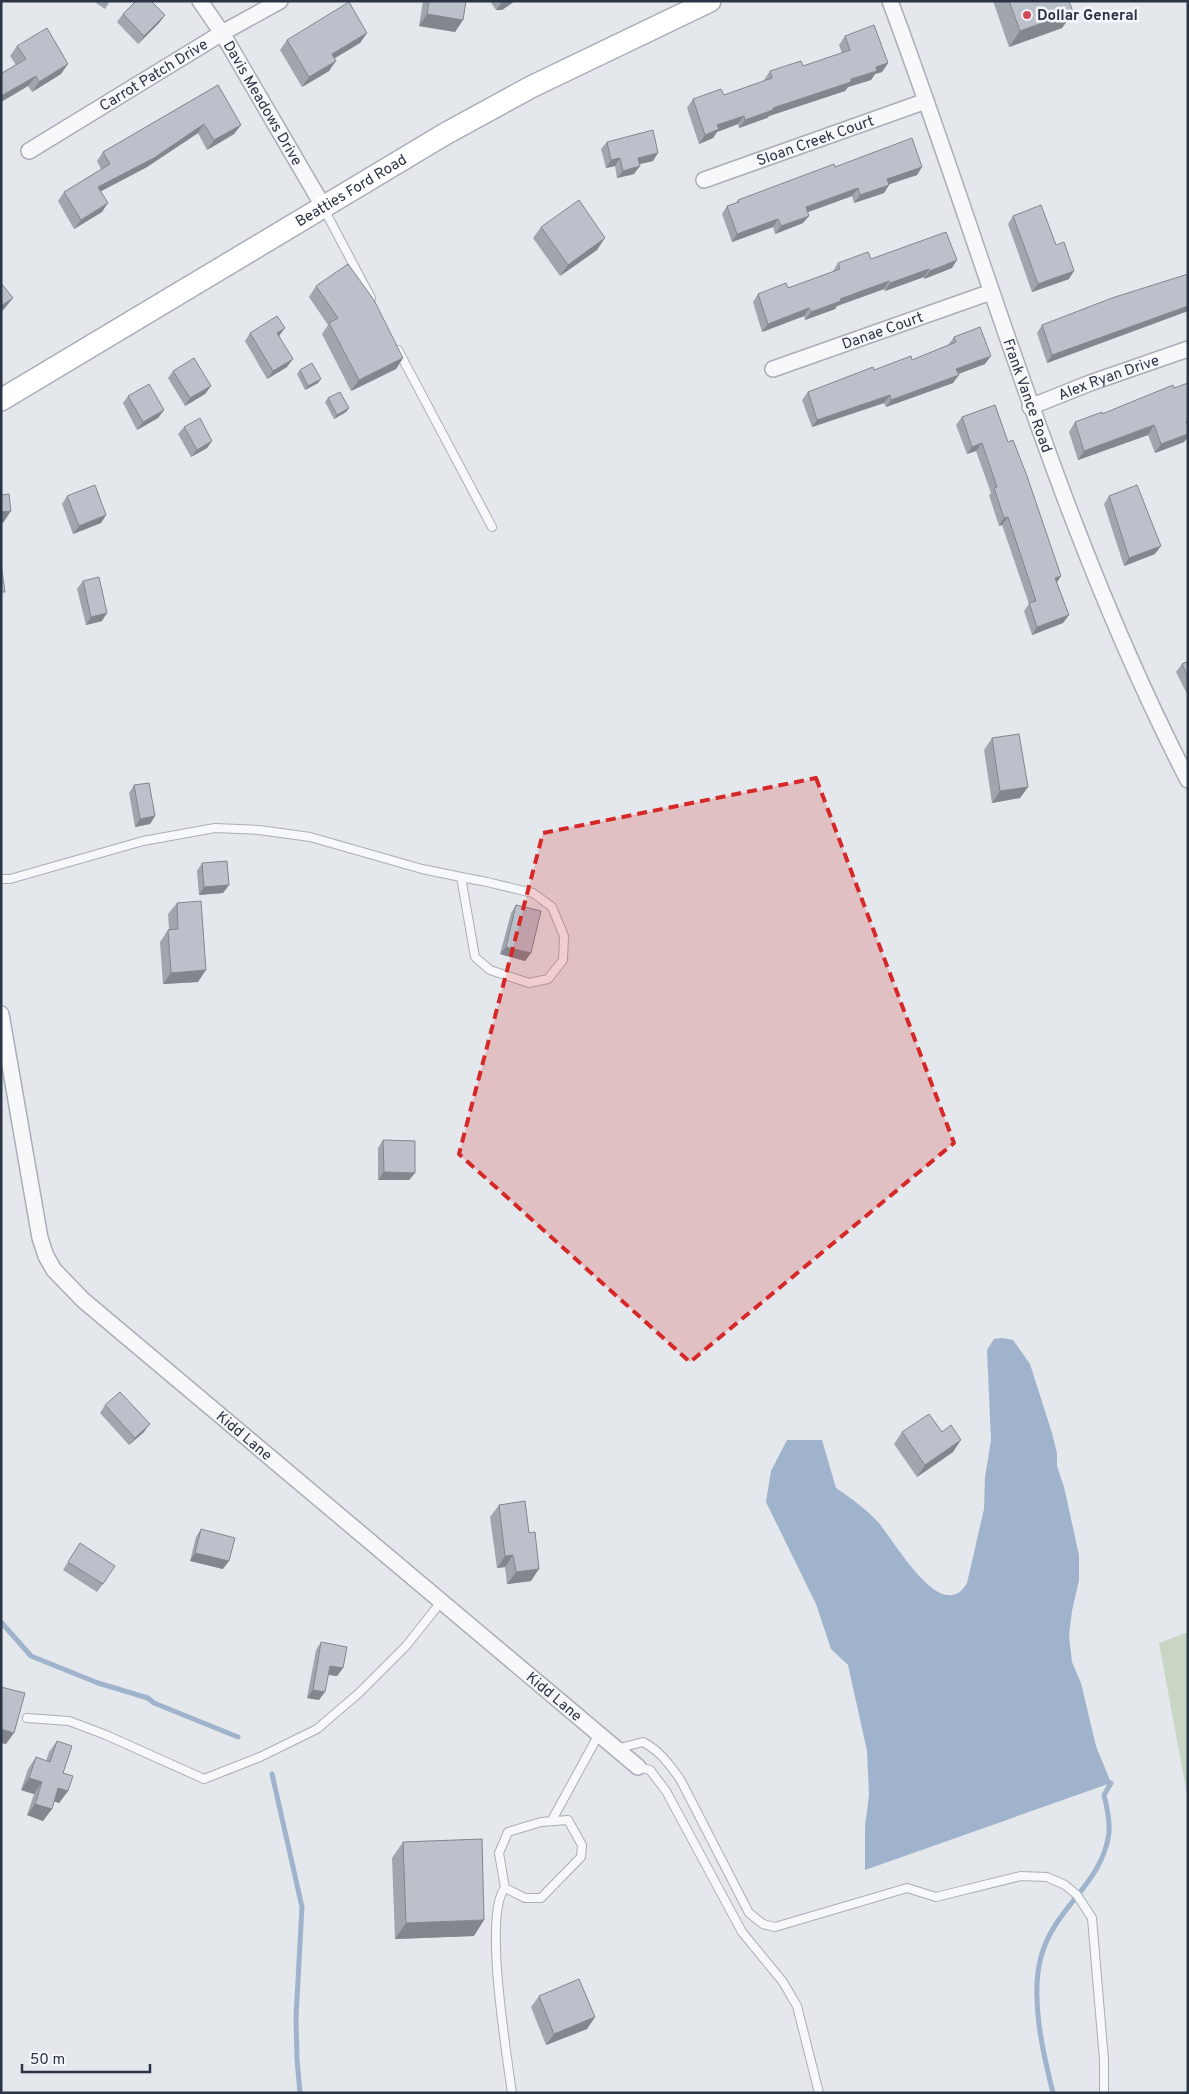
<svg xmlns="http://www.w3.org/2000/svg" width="1189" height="2094" viewBox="0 0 1189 2094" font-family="Overpass,sans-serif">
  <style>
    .green { fill: #c9d6c5 }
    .water { fill: #9fb4cc }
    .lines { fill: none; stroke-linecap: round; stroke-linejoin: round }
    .stream { stroke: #9fb4cc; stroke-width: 5 }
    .lane-casing { stroke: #a9aeb7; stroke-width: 10 }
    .street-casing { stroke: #a9aeb7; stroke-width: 18 }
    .secondary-casing { stroke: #a9aeb7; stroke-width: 24 }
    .lane { stroke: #f7f8fa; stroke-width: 8 }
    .street { stroke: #f7f8fa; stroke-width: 15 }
    .secondary { stroke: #fff; stroke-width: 21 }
    .wall { fill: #a1a5ae }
    .shaded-wall { fill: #83868d }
    .building { fill: #bbc0ca; stroke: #83868d }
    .marked { fill: #d62828; fill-opacity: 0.2; stroke: #d62828; stroke-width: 4; stroke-dasharray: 10 6; stroke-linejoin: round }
    .poi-dot { fill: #d1495b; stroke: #f4f6f9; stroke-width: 2 }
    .labels { text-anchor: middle; stroke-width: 5; stroke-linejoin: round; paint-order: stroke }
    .poi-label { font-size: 15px; font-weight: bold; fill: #2b3445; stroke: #f4f6f9; text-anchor: start }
    .street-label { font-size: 15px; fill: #2b3445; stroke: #f4f6f9 }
  </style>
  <rect width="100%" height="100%" fill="#e4e7ec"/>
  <path class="green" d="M1188 1632V1800L1159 1643Z"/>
  <path class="water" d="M1002 1338 1013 1340 1030 1364 1052 1433 1057 1453V1466L1064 1487 1079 1555V1580L1072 1611 1069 1635 1072 1662 1081 1683 1096 1746 1111 1783 865 1870V1826L869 1795 867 1751 848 1665 831 1649 816 1604 766 1502 771 1471 787 1440H822L836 1488C851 1498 866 1509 878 1522 894 1540 942 1627 967 1583L984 1509 985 1477 991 1440 987 1350 994 1339Z"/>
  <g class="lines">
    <path class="stream" d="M1 1622 31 1656 98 1683 148 1698 154 1703 238 1737
      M272 1774 302 1907 296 2017 297 2059 300 2093
      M1053 2093C1043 2053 1030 1998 1041 1957 1054 1907 1102 1885 1109 1833 1110 1820 1107 1807 1104 1795L1111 1783 1105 1781"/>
    <g class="lane-casing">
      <path id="lane" d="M324 209 371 298
        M398 350 492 527
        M1 879H10L143 841 215 828 259 830 310 837 422 869 461 877 487 882 533 893 552 907 564 936 563 960 548 979 529 983 490 970 475 957 461 877
        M27 1718 69 1721 106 1735 204 1779 260 1757 317 1729 359 1693 406 1646 441 1602
        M616 1749 643 1742C660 1751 669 1764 680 1779L749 1913 763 1924 775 1927 907 1888 936 1897 1021 1876 1047 1877 1065 1885 1077 1895 1092 1918 1104 2060V2093
        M638 1767 650 1770 666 1791 742 1932 783 1982 797 2006 819 2093
        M552 1820 599 1734
        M505 1888 525 1898H541L581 1857 582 1845 568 1820 541 1822 508 1832 499 1853 505 1888C483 1913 507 2056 512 2093"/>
    </g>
    <g class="street-casing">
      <g id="street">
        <path id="s1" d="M200 1 222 33 323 206"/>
        <path id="s2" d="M890 1C987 261 1060 532 1188 780"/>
        <path id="s3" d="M29 151 222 33 280 1"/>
        <path id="s4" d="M704 180 926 101"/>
        <path id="s5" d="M773 369 991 292"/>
        <path id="s6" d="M1030 407 1090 383 1188 349"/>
        <path id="s7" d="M1 1014 40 1238 46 1256 54 1270 83 1300 638 1767"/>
      </g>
    </g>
    <g class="secondary-casing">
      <g id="secondary">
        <path id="s8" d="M1 400 445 134 531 87 710 1"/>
      </g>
    </g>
    <use href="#lane" class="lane"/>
    <use href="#street" class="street"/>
    <use href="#secondary" class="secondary"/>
  </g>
  <path class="wall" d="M93 1H110L105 9Z
    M423 1H466L463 20 455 32 419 26Z
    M490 1H515L502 10H496Z
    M993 1H1069L1073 12 1062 28 1009 47Z
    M123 14 165 15 159 23 138 44 117 22Z
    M367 33 360 43 335 58 329 71 302 87 280 50 287 40Z
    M845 36 888 63 882 72 875 74 871 80 848 87 845 91 769 116 767 118 739 128 738 124 717 132 713 138 699 144 687 108 693 99 724 95 764 81V80L770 71 803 66 842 53 839 45Z
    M17 46 61 74 32 92 28 86 1 102V72L2 73 16 65 10 56Z
    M218 85 241 125 234 134 207 150 198 133 147 167 101 191 102 212 74 229 58 201 64 192 101 169 97 161 103 152Z
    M607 142 653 161 639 164 634 174 617 178 615 166 606 168 601 149Z
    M835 167 917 175 889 184 884 193 854 203 852 196 808 212 803 223 775 234 773 227 732 242 722 214 727 206 736 203 738 200Z
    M1013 216 1069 279 1032 292 1008 224Z
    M541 227 597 250 560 276 533 238Z
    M871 259 952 268 924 279V277L885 291 884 289 837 306 835 309 805 320 804 316 762 332 753 302 758 294 788 288 833 272V271L838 263Z
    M1188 274V311L1047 363 1037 333 1042 325Z
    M316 286 403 358 396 369 351 391 322 334 328 325 309 297Z
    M250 333 287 367 267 379 245 341Z
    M954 337 985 364 958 374 953 383 886 407 884 403 812 427 802 400 808 392 874 370 912 360 948 345Z
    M300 370 318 383 305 390 297 374Z
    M173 371 211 386 205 394 185 406 168 378Z
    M1173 385 1184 442 1155 453 1148 435 1078 460 1069 432 1075 422 1102 414Z
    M128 396 164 410 158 418 137 430 123 403Z
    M328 398 349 408 346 412 334 419 325 402Z
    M995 405 1057 583 1069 615 1063 623 1032 635 1024 611 1029 604 1002 525 999 526 989 495 991 493 976 451 967 454 956 425 962 417Z
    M184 427 212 441 207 448 191 457 178 434Z
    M67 496 106 515 101 523 73 534 62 504Z
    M1109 496 1155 554 1124 566 1104 504Z
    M83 581 102 621 86 625 77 589Z
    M1188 661V694H1187L1176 672 1182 664Z
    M992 738 1028 787 1020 798 992 803 984 750Z
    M134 785 155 816 150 824 135 827 129 793Z
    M202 863 229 885 223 893 199 895 197 871Z
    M177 903 198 982 163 984 160 942 168 930H169L168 914Z
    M516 905 531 953 525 961 500 954 511 913Z
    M383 1140 415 1173 409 1180H378V1148Z
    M105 1405 144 1432 129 1445 100 1413Z
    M902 1432 953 1452 917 1477 894 1444Z
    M499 1505 531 1581 507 1584 505 1567 497 1568 490 1517Z
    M201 1529 223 1569 190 1561 196 1537Z
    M80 1543 103 1584 97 1592 63 1570Z
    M321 1642 343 1668 337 1676 328 1675 319 1700 307 1698 316 1650Z
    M57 1741 68 1791 59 1803 54 1801 43 1821 27 1815 34 1794 21 1790 28 1769 36 1757 46 1761 49 1752Z
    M403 1842 474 1936 395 1939 392 1858Z
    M539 1996 595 2017 587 2029 546 2045 531 2007Z"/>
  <path class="shaded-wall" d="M509 1H515L502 10H496L502 2Z
    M1073 12 1062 28 1009 47 1020 31Z
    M427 14 463 20 455 32 419 26Z
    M165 15 159 23 138 44 144 36Z
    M367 33 360 43 325 64 332 54Z
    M336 61 329 71 302 87 309 77Z
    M888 63 882 72 875 74 871 80 848 87 845 91 769 116 767 118 739 128 745 120 773 108 851 79 876 67Z
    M68 64 61 74 32 92 39 82Z
    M36 76 28 86 1 102V96Z
    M744 116 738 124 717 132 713 138 699 144 705 135 717 125Z
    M204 124 198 133 147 167 92 196 98 187Z
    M241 125 234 134 207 150 214 140Z
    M658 153 653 161 632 166 638 158Z
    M620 158 615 166 606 168 611 160Z
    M640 166 634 174 617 178 623 171Z
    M922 167 917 175 881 187 887 179Z
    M889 185 884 193 854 203 860 195Z
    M858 188 852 196 800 215 806 207Z
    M108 203 102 212 74 229 81 220Z
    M809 216 803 223 775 234 781 226Z
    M778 219 773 227 732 242 737 234Z
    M605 238 597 250 560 276 568 265Z
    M957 260 952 268 924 279 930 271Z
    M929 269 924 277 885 291 890 283Z
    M1074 271 1069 279 1032 292 1038 284Z
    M889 281 884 289 837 306 835 309 805 320 811 312 840 299Z
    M13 298 4 309 1 312V306Z
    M1188 306V311L1047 363 1052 355Z
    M809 308 804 316 762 332 768 324Z
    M285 328 279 336 272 341 277 333Z
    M991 356 985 364 950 377 956 369Z
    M403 358 396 369 351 391 359 380Z
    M293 359 287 367 267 379 273 371Z
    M959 375 953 383 886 407 891 400Z
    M321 379 318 383 305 390 308 386Z
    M211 386 205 394 185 406 190 398Z
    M890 395 884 403 812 427 817 420Z
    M349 408 346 412 334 419 337 415Z
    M164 410 158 418 137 430 143 422Z
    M1154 425 1148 435 1078 460 1084 451Z
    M1188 434V437L1184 442 1155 453 1161 444Z
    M212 441 207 448 191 457 197 450Z
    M982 443 976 451 967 454 972 447Z
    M11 511 3 523H1V512Z
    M106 515 101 523 73 534 79 526Z
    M1008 517 1002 525 999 526 1004 518Z
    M1161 546 1155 554 1124 566 1129 558Z
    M1061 576 1056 584 1055 578Z
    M107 613 102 621 86 625 91 617Z
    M1069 615 1063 623 1032 635 1037 627Z
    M1028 787 1020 798 992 803 1000 791Z
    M155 816 150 824 135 827 140 819Z
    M229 885 223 893 199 895 204 887Z
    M506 947 531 953 525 961 500 954Z
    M206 970 198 982 163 984 171 973Z
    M384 1172 415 1173 409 1180H378Z
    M150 1424 144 1432 129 1445 135 1438Z
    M961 1440 953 1452 917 1477 925 1465Z
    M195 1553 229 1561 223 1569 190 1561Z
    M513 1555 505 1567 497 1568 505 1556Z
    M539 1569 531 1581 507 1584 516 1572Z
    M330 1666 343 1668 337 1676 324 1674Z
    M313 1690 325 1692 319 1700 307 1698Z
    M1 1729 14 1733 6 1744 1 1743Z
    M29 1778 42 1782 34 1794 21 1790Z
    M58 1788 68 1791 59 1803 50 1800Z
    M35 1804 52 1809 43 1821 27 1815Z
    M484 1920 474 1936 395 1939 406 1923Z
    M595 2017 587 2029 546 2045 554 2034Z"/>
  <path class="building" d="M136 1H151L165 15 144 36 123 14Z
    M429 1H466L463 20 427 14Z
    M1009 1H1069L1073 12 1020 31Z
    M349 2 367 33 332 54 336 61 309 77 287 40Z
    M874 25 888 63 876 67 877 71 851 79V82L773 108V110L745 120 744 116 717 125 719 129 705 135 693 99 721 89 724 95 772 78 770 71 801 61 803 66 850 50 845 36Z
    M47 28 68 64 39 82 36 76 1 96V72L2 73 26 59 17 46Z
    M218 85 241 125 214 140 204 124 154 158 98 187 108 203 81 220 64 192 110 164 103 152Z
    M653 130 658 153 638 158 640 166 623 171 620 158 611 160 607 142Z
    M912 138 922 167 887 179 889 185 860 195 858 188 806 207 809 216 781 226 778 219 737 234 727 206 739 202 738 200 834 164 835 167Z
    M579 200 605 238 568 265 541 227Z
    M1041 205 1056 245 1064 242 1074 271 1038 284 1013 216Z
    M946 232 957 260 930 271 929 269 890 283 889 281 840 299 841 301 811 312 809 308 768 324 758 294 786 283 788 288 840 269 838 263 868 252 871 259Z
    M348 264 374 300 403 358 359 380 329 323 338 318 316 286Z
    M1188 274V306L1052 355 1042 325 1112 298Z
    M1 283 13 298 1 306Z
    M277 316 285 328 277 333 293 359 273 371 250 333Z
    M980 327 991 356 956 369 959 375 891 400 890 395 817 420 808 392 873 367 874 370 911 356 912 360 956 342 954 337Z
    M194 358 211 386 190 398 173 371Z
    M312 363 321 379 308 386 300 370Z
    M1188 383V421H1186L1188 426V434L1161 444 1154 425 1084 451 1075 422 1102 412V414L1173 385 1174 388Z
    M149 384 164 410 143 422 128 396Z
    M340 392 349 408 337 415 328 398Z
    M995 405 1008 442 1013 440 1027 476 1061 576 1055 578 1069 615 1037 627 1029 603 1036 601 1008 517 1004 518 994 488 997 487 982 443 972 447 962 417Z
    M200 418 212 441 197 450 184 427Z
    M95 485 106 515 79 526 67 496Z
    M1137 485 1161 546 1129 558 1109 496Z
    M9 494 11 511 1 512V495Z
    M1 564 5 592H1Z
    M99 577 107 613 91 617 83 581Z
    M1188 661V677L1182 664Z
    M1019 734 1028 787 1000 791 992 738Z
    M149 783 155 816 140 819 134 785Z
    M227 861 229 885 204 887 202 863Z
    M201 901 206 970 171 973 168 930 178 929 177 903Z
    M516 905 541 911 531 953 506 947Z
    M383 1140 415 1141V1173L384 1172Z
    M120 1392 150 1424 135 1438 105 1405Z
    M929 1414 942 1432 951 1425 961 1440 925 1465 902 1432Z
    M525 1501 529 1533 535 1532 539 1569 516 1572 513 1555 505 1556 499 1505Z
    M201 1529 235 1538 229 1561 195 1553Z
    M80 1543 115 1566 103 1584 68 1562Z
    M321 1642 347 1647 343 1668 330 1666 325 1692 313 1690Z
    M1 1687 25 1693 14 1733 1 1729Z
    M57 1741 72 1746 63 1773 73 1776 68 1791 58 1788 52 1809 35 1804 42 1782 29 1778 36 1757 50 1762Z
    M482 1839 484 1920 406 1923 403 1842Z
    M579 1979 595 2017 554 2034 539 1996Z"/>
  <path class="marked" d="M816 778 954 1143 690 1362 459 1154 543 833Z"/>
  <circle class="poi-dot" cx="1027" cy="15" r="5"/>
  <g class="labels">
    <g class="poi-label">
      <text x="1037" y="20">Dollar General</text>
    </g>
    <g class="street-label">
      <text dy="5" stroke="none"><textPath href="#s3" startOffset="146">Carrot Patch Drive</textPath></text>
      <text dy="5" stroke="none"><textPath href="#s1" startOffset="120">Davis Meadows Drive</textPath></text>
      <text dy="5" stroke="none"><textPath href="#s4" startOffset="118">Sloan Creek Court</textPath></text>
      <text dy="5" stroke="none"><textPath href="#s8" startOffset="408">Beatties Ford Road</textPath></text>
      <text dy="5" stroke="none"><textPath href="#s5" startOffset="116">Danae Court</textPath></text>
      <text dy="5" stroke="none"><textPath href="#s6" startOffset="84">Alex Ryan Drive</textPath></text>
      <text dy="5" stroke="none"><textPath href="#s2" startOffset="418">Frank Vance Road</textPath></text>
      <text dy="5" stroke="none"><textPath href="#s7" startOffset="515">Kidd Lane</textPath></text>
      <text dy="5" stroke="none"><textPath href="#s7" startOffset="920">Kidd Lane</textPath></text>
    </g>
  </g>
  <rect width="1189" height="2094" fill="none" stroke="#2b3445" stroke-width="5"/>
  <path d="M22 2064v8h128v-8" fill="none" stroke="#2b3445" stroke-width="2.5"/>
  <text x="30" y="2064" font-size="15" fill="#2b3445" stroke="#f4f6f9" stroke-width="4" paint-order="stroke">50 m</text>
</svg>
